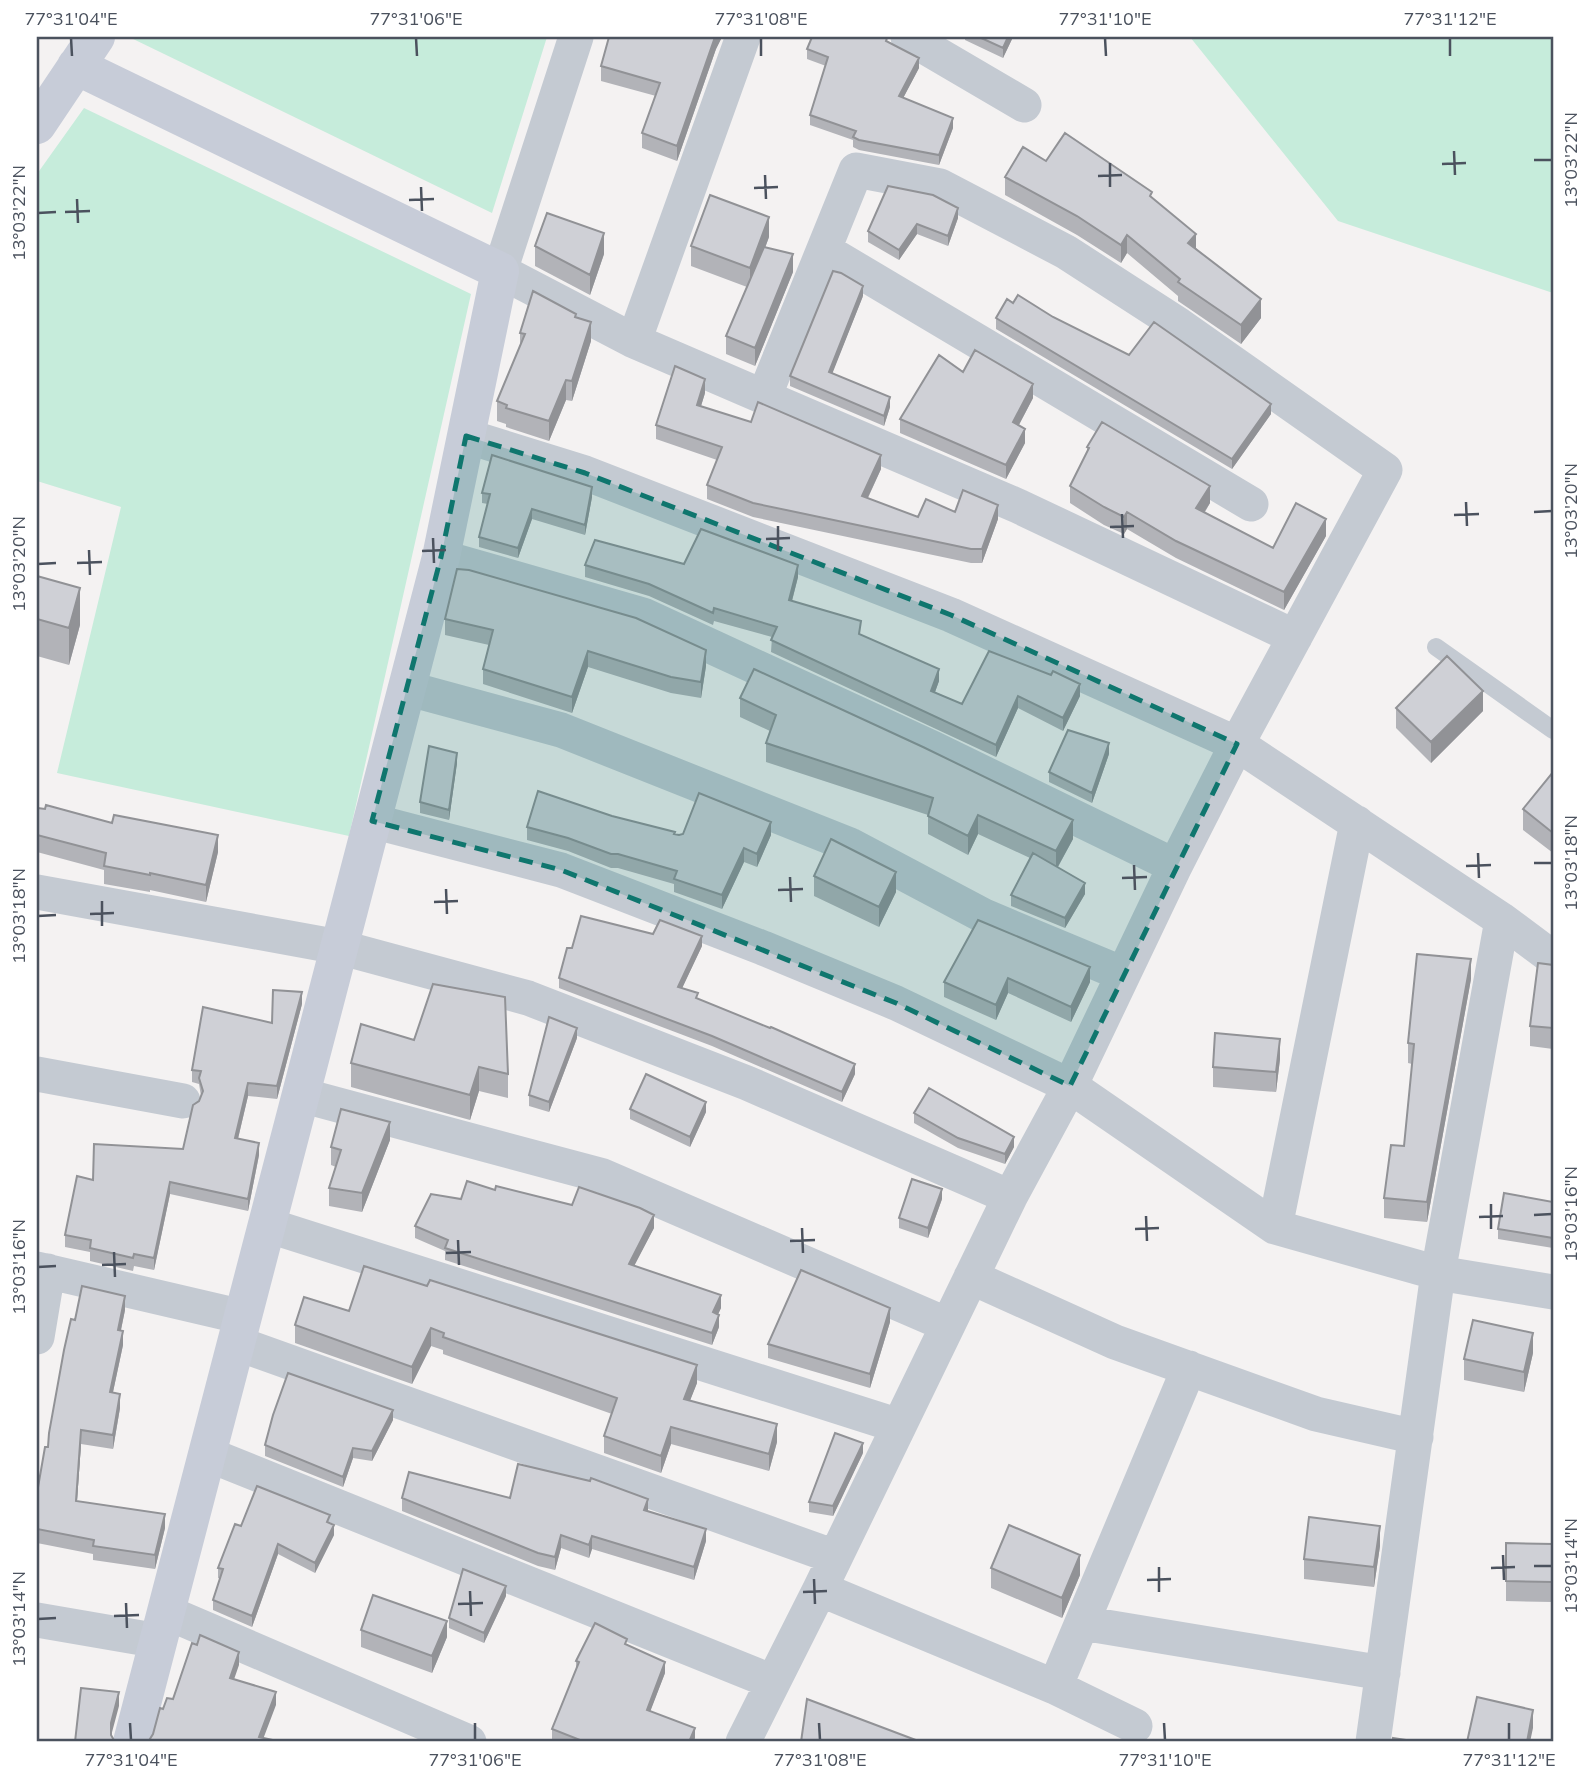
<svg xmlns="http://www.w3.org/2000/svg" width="1590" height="1779" viewBox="0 0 1590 1779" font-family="Mulish,sans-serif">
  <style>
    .green { fill: #c6ecdb }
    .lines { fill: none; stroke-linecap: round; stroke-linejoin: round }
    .lane { stroke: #c4cad2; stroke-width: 18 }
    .street { stroke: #c4cad2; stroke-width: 35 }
    .secondary { stroke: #c7ccd8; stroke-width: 38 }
    .wall { fill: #b2b3b8 }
    .shaded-wall { fill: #919296 }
    .building { fill: #cfd0d6; stroke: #919296; stroke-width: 2 }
    .marked { fill: #0f766e; fill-opacity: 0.2; stroke: #0f766e; stroke-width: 5; stroke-dasharray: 14 9; stroke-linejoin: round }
    .ticks { fill: none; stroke: #4b525e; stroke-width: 2.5 }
    .neatline { fill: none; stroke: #4b525e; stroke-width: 2.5 }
    .ticks-label { font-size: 18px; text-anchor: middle; fill: #4b525e }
  </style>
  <rect width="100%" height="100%" fill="#f4f2f2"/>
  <path class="green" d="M129 37H547L492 213Z
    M1190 37H1553V293L1338 221Z
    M84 108 471 294 349 836 57 773 121 507 37 481V174Z"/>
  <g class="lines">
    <path class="lane" d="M1436 647 1553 730"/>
    <path class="street" d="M576 37 500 271 634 341
      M908 37 1024 105
      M824 250 1251 504
      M764 397 1018 506 1295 637
      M466 436 585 473 951 615 1237 744 1502 920 1553 958
      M441 557 643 615 932 748 1175 866
      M406 688 561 730 850 845 984 916 1123 974
      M372 821 561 870 763 948 896 1003 1070 1086 1275 1227
      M1357 823 1275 1227 1438 1273 1502 920
      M37 892 339 947 528 998 747 1083 1010 1197
      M37 1074 183 1101
      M301 1095 603 1176 948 1325
      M267 1225 899 1426
      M37 1269 243 1317
      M971 1277 1115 1342 1316 1414 1416 1437
      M37 1337 48 1271
      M236 1343 835 1557
      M207 1454 773 1682
      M820 1589 1055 1687 1189 1368
      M166 1612 469 1742
      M37 1620 159 1641
      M1082 1623 1383 1673
      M1055 1687 1135 1726
      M743 1742 820 1589 1010 1197 1070 1086 1175 866 1237 744 1385 470 1179 325 1066 252 940 186 856 170 764 397 634 341 743 37
      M1373 1742 1438 1273 1553 1292"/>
    <path class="secondary" d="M76 66 500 271 441 557 132 1742
      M37 125 96 37"/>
  </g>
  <path class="wall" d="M609 37H722L716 49 677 161 642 148V133L656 96 601 81V66Z
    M965 37H1013L1003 58 965 40Z
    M887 41 919 68 903 98 953 128 939 165 859 150 853 147V140L810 125V115L826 66 807 59V49Z
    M1046 161 1152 198 1196 248 1261 318 1241 344 1178 301V296L1127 253 1121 263 1077 235 1005 195V177Z
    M958 218 948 246 917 234 899 260 868 242V231Z
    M769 237 765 248 793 272 755 366 726 354V336L747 287 691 266V246Z
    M535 246 604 254 590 295 535 266Z
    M863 296 832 373 890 407 884 426 790 386V376Z
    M1013 303 1053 317 1129 355 1271 414 1232 469 996 329V318Z
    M576 317 591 341 572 401 566 400 549 441 506 427V424L497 421V401L520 345V333Z
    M963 372 1033 398 1019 425 1025 443 1006 479 900 433V419Z
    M705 393 701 406 881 469 868 498 918 517 955 512 998 519 982 563H971L753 517 707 499V485L717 460 656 439V425Z
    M1087 447 1210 503 1205 512 1273 548 1326 536 1284 610 1176 558 1127 529 1124 534 1104 525 1070 503V486L1087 453Z
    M482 493 592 497 585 535 532 519 518 558 479 547V537L488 504 482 503Z
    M684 564 798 577 792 601 860 635 939 681 935 692 962 704 989 651 1080 696 1063 731 1018 708 996 757 771 652 772 637 714 621 713 625 649 596 585 577V565Z
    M37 576 80 625 69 665 37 656Z
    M445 619 706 666 701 698 671 693 588 667 572 713 483 684V669L489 645 445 635Z
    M740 698 1073 839 1058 867 1085 894 1065 928 1011 906V895L1030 858 978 834 968 855 928 834V815L766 762V743L770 731 740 717Z
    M1396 708 1483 711 1431 763 1396 728Z
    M1109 754 1092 803 1049 782V772Z
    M457 763 449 820 420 813V802Z
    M1553 772V853L1523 830V809Z
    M37 808 218 852 206 902 150 890V892L104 884V870L37 852Z
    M612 816 679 835H771L757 867 744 862 722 909 674 892V884L618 868H611L568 851 527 840V827Z
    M814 876 896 892 879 927 814 896Z
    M978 920 1090 982 1071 1022 1008 993 996 1020 944 997V982Z
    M702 946 682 988 698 999 855 1074 842 1102 712 1046 559 988V978Z
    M1553 965V1049L1530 1046V1026Z
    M1471 979 1427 1222 1384 1218V1198L1404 1146 1412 1064 1408 1063V1043Z
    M302 1004 277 1099 248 1096 238 1139 259 1155 248 1211 170 1194 154 1270 134 1266 133 1271 90 1261V1252L65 1247V1235L93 1180 183 1149 201 1096 199 1084 192 1082V1070Z
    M361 1024 508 1074V1098L479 1091 470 1120 351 1087V1063Z
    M577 1038 549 1112 529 1106V1095Z
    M1280 1059 1276 1092 1213 1087V1067Z
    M630 1109 706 1112 690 1147 630 1119Z
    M914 1113 1014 1147 1005 1164 958 1148 914 1123Z
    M390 1140 362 1212 329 1206V1188L336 1167 331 1165V1147Z
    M495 1190 654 1228 634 1265 721 1308 718 1314 719 1327 712 1345 445 1260V1251L415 1238V1226L461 1199Z
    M942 1199 928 1238 899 1228V1218Z
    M1553 1202V1248L1498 1239V1229Z
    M125 1310 121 1330 123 1345 113 1392 120 1408 113 1449 81 1444 77 1501 165 1528 155 1569 93 1560V1554L37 1543V1493L48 1447 75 1320Z
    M349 1311 697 1383 690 1400 777 1442 769 1471 671 1444 661 1473 604 1453V1436L612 1414 443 1354V1350L431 1346 412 1384 295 1343V1325Z
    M890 1322 870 1388 768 1358V1344Z
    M1533 1353 1524 1392 1464 1380V1359Z
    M393 1420 372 1461 353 1458 343 1487 265 1456V1445Z
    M863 1453 833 1516 809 1512V1502Z
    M402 1498H510L648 1511 706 1541 694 1580 592 1549 589 1558 561 1548 555 1570 538 1566 402 1511Z
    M330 1523 334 1535 315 1573 278 1554 252 1627 213 1610V1600L220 1579 218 1578V1568L241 1526Z
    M1553 1544V1602L1506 1601V1581Z
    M1380 1546 1374 1587 1304 1579V1559Z
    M991 1568 1080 1575 1062 1618 991 1588Z
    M506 1596 484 1643 449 1628V1618Z
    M361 1630 447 1637 432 1673 361 1647Z
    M627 1645 665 1673 650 1711 695 1738 693 1742H560L552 1739V1729L576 1670V1661Z"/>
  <path class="shaded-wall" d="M715 37H722L716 49 677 161V146Z
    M1008 37H1013L1003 58V48Z
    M919 58V68L899 106V96Z
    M953 118V128L939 165V155Z
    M958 208V218L948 246V236Z
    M769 217V237L750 288V268Z
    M917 224V234L899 260V250Z
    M604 233V254L590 295V275Z
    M1196 234V253L1188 243Z
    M1127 235V253L1121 263V245Z
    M793 254V272L755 366V348Z
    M863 286V296L829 382V372Z
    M1261 299V318L1241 344V325Z
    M591 322V341L572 401V381Z
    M705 379V393L697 419V405Z
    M566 380V400L549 441V421Z
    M1033 384V398L1013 436V422Z
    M890 397V407L884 426V416Z
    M1271 404V414L1232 469V459Z
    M1025 429V443L1006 479V465Z
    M881 455V469L862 510V496Z
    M1210 486V503L1196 525V508Z
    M592 487V497L585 535V525Z
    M998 505V519L982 563V549Z
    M532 509V519L518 558V548Z
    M1127 512V529L1124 534V517Z
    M1326 519V536L1284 610V592Z
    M798 565V577L789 612V600Z
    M80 588V625L69 665V628Z
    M706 650V666L701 698V682Z
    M588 651V667L572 713V697Z
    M939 669V681L931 703V691Z
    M1080 684V696L1063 731V718Z
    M1483 691V711L1431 763V742Z
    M1018 696V708L996 757V745Z
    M1109 743V754L1092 803V793Z
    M457 753V763L449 820V810Z
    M978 815V834L968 855V836Z
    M1073 820V839L1056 870V851Z
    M771 822V835L757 867V854Z
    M218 835V852L206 902V885Z
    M744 848V862L722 909V895Z
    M896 872V892L879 927V907Z
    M1085 883V894L1065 928V918Z
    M702 936V946L678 997V987Z
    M1471 959V979L1427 1222V1202Z
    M1090 967V982L1071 1022V1007Z
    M1008 978V993L996 1020V1005Z
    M302 992V1004L277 1099V1086Z
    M577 1028V1038L549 1112V1102Z
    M1280 1039V1059L1276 1092V1072Z
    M855 1064V1074L842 1102V1092Z
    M479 1067V1091L470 1120V1095Z
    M248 1083V1096L235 1151V1138Z
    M706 1102V1112L690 1147V1137Z
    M390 1122V1140L362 1212V1193Z
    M1014 1137V1147L1005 1164V1154Z
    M259 1143V1155L248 1211V1199Z
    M170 1182V1194L154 1270V1258Z
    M942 1189V1199L928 1238V1228Z
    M654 1215V1228L629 1276V1264Z
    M721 1295V1308L713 1325V1312Z
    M125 1296V1310L118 1344V1330Z
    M890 1308V1322L870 1388V1374Z
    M719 1315V1327L712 1345V1333Z
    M431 1328V1346L412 1384V1367Z
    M123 1331V1345L110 1406V1392Z
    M1533 1333V1353L1524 1392V1372Z
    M697 1365V1383L684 1416V1399Z
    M120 1394V1408L113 1449V1435Z
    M393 1410V1420L372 1461V1451Z
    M777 1424V1442L769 1471V1454Z
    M671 1427V1444L661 1473V1456Z
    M81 1430V1444L76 1515V1501Z
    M863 1443V1453L833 1516V1506Z
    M353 1448V1458L343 1487V1477Z
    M648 1499V1511L644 1510Z
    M165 1514V1528L155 1569V1555Z
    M334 1525V1535L315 1573V1563Z
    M1380 1526V1546L1374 1587V1567Z
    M706 1529V1541L694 1580V1567Z
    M561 1535V1548L555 1570V1557Z
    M592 1536V1549L589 1558V1545Z
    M278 1544V1554L252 1627V1616Z
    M1080 1555V1575L1062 1618V1598Z
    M506 1586V1596L484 1643V1633Z
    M447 1621V1637L432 1673V1656Z
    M239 1652V1665L230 1691V1678Z
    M665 1662V1673L647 1720V1710Z
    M119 1692V1706L111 1736V1723Z
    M276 1692V1705L262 1742 259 1737Z
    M1533 1710V1728L1530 1742H1527Z
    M695 1728V1738L693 1742H689Z"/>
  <path class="building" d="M609 37H715L677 146 642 133 660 83 601 66Z
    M812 37H884L887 38 886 41 919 58 899 96 953 118 939 155 859 140 853 137 856 131 810 115 828 57 807 49Z
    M979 37H1008L1003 48Z
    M1065 133 1152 192 1150 196 1196 234 1188 243 1261 299 1241 325 1178 282 1180 279 1127 235 1121 245 1077 216 1005 177 1023 147 1046 161Z
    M888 186 933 195 958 208 948 236 917 224 899 250 868 231Z
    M710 195 769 217 750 268 691 246Z
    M547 213 604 233 590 275 535 246Z
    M764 247 793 254 755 348 726 336Z
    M833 271 841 273 863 286 829 372 890 397 884 416 790 376Z
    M533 291 576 314 575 317 591 322 572 381 566 380 549 421 506 408 507 405 497 401 525 334 520 333Z
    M1018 295 1053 317 1129 355 1154 322 1271 404 1232 459 996 318 1007 299 1013 303Z
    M975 350 1033 384 1013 422 1025 429 1006 465 900 419 939 355 963 372Z
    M675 366 705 379 697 405 751 422 758 402 881 455 862 496 918 517 926 499 955 512 963 490 998 505 982 549H971L753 503 707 485 722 447 656 425Z
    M1102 422 1210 486 1196 508 1273 548 1296 503 1326 519 1284 592 1176 541 1127 512 1124 517 1104 507 1070 486 1089 448 1087 447Z
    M492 455 592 487 585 525 532 509 518 548 479 537 490 494 482 493Z
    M701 529 798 565 789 600 861 621 859 634 939 669 931 691 962 704 989 651 1051 675 1053 671 1080 684 1063 718 1018 696 996 745 771 640 777 627 714 608 713 613 649 584 585 565 595 540 684 564Z
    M457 569 469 570 636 618 706 650 701 682 671 677 588 651 572 697 483 669 493 630 445 619Z
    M37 576 80 588 69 628 37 619Z
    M1447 656 1483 691 1431 742 1396 708Z
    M754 669 923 747 1073 820 1056 851 978 815 968 836 928 816 933 798 766 743 776 715 740 698Z
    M1068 730 1109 743 1092 793 1049 772Z
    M429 746 457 753 449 810 420 802Z
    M1553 772V833L1523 809Z
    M538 791 612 816 675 832 674 834 679 835 683 834 699 793 771 822 757 854 744 848 722 895 674 879 677 871 618 854H611L568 838 527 827Z
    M46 805 112 823 114 815 218 835 206 885 150 873V875L104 866 106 853 37 835V808L45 809Z
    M831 839 896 872 879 907 814 876Z
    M1033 853 1085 883 1065 918 1011 895Z
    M581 916 653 934 660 920 702 936 678 987 698 993 696 998 770 1028 771 1027 855 1064 842 1092 712 1036 559 978 567 948H572Z
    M978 920 1090 967 1071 1007 1008 978 996 1005 944 982Z
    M1417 954 1471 959 1427 1202 1384 1198 1391 1145 1404 1146 1414 1044 1408 1043Z
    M1538 963 1553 965V1028L1530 1026Z
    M433 984 505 997 508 1074 479 1067 470 1095 351 1063 361 1024 414 1040Z
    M273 990 302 992 277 1086 248 1083 235 1138 259 1143 248 1199 170 1182 154 1258 134 1254 133 1258 90 1248 91 1240 65 1235 77 1176 93 1180 94 1144 183 1149 193 1105 199 1101 203 1091 199 1078 201 1071 192 1070 203 1007 272 1023Z
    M549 1017 577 1028 549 1102 529 1095Z
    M1215 1033 1280 1039 1276 1072 1213 1067Z
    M646 1074 706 1102 690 1137 630 1109Z
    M929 1088 1014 1137 1005 1154 958 1138 914 1113Z
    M341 1109 390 1122 362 1193 329 1188 341 1150 331 1147Z
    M912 1179 942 1189 928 1228 899 1218Z
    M467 1181 495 1190 496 1186 572 1205 579 1187 640 1208 654 1215 629 1264 721 1295 713 1312 719 1315 712 1333 445 1248 448 1240 415 1226 431 1194 461 1199Z
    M1504 1193 1553 1202V1238L1498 1229Z
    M364 1266 427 1286 430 1280 697 1365 684 1399 777 1424 769 1454 671 1427 661 1456 604 1436 617 1398 443 1337 444 1333 431 1328 412 1367 295 1325 304 1297 349 1311Z
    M801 1270 890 1308 870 1374 768 1344Z
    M82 1286 125 1296 118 1330 123 1331 110 1392 120 1394 113 1435 81 1430 76 1501 165 1514 155 1555 93 1546 94 1540 37 1529V1493L45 1447H48L49 1433 64 1350 71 1319 75 1320Z
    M1473 1320 1533 1333 1524 1372 1464 1359Z
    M288 1373 393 1410 372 1451 353 1448 343 1477 265 1445 273 1415Z
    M835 1433 863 1443 833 1506 809 1502Z
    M518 1464 590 1481 591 1478 648 1499 644 1510 706 1529 694 1567 592 1536 589 1545 561 1535 555 1557 538 1553 402 1498 409 1472 510 1498Z
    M257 1486 330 1515 327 1522 334 1525 315 1563 278 1544 252 1616 213 1600 223 1569 218 1568 235 1524 241 1526Z
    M1309 1517 1380 1526 1374 1567 1304 1559Z
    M1009 1525 1080 1555 1062 1598 991 1568Z
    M1506 1543 1553 1544V1582L1506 1581Z
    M463 1569 506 1586 484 1633 449 1618Z
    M373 1595 447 1621 432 1656 361 1630Z
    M595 1623 627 1639 625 1644 665 1662 647 1710 695 1728 689 1742H585L552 1729 579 1662 576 1661Z
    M200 1635 239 1652 230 1678 276 1692 259 1737 273 1740V1742H148L153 1734 160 1708 163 1709 167 1698 173 1699 192 1643 197 1645Z
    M81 1688 119 1692 111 1723V1735L115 1742H75Z
    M1477 1697 1533 1710 1527 1742H1467Z
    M807 1699 921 1742H801Z
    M1393 1738 1419 1742H1392Z"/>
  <path class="marked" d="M466 436 585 473 951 615 1237 744 1070 1086 896 1003 561 870 372 821 441 557Z"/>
  <path class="ticks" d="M71 38 72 56M416 38 417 56M761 38V56M1105 38 1106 56M1450 38V56M1454 151 1455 175M1534 160H1552M1110 163V187M1442 164 1466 163M765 175 766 199M1098 176 1122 175M421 187 422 211M754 188 778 187M77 199 78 223M409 200 434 199M65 212 90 211M38 213 56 212M1466 502 1467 526M1534 512 1552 511M1122 514 1123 538M1454 515 1479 514M778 526V551M1110 527 1134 526M433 538 434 563M766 539 790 538M89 550 90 575M422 551 446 550M77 563 102 562M38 564 56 563M1478 853 1479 878M1534 863H1552M1134 865 1135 890M1466 866 1491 865M790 877 791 902M1122 878 1147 877M446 889 447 914M778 890 803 889M102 901V926M434 902 458 901M90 914 114 913M38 916 56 915M1491 1204V1229M1534 1215 1552 1214M1146 1216 1147 1241M1479 1217 1503 1216M802 1228 803 1253M1135 1229 1159 1228M458 1240 459 1265M790 1241 815 1240M114 1252 115 1277M446 1253 471 1252M102 1265 126 1264M38 1267 56 1266M1503 1555 1504 1580M1534 1566H1552M1159 1567V1592M1491 1568 1515 1567M814 1579 815 1604M1147 1580 1171 1579M470 1591 471 1616M803 1592 827 1591M126 1603 127 1628M458 1604 483 1603M114 1616 139 1615M38 1619 56 1618M130 1723 131 1740M475 1723V1740M819 1723 820 1740M1164 1723 1165 1740M1509 1723V1740"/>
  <rect width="1590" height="1779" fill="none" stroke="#ffffff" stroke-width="77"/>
  <rect x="38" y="38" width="1514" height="1702" class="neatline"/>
  <g class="ticks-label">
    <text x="71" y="25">77°31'04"E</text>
    <text x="416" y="25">77°31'06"E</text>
    <text x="761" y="25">77°31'08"E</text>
    <text x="1105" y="25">77°31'10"E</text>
    <text x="1450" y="25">77°31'12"E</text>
    <text transform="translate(1571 160) rotate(-90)" y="6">13°03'22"N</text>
    <text transform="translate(19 213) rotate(-90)" y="6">13°03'22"N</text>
    <text transform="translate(1571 511) rotate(-90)" y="6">13°03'20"N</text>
    <text transform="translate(19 564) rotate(-90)" y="6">13°03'20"N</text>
    <text transform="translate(1571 863) rotate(-90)" y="6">13°03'18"N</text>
    <text transform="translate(19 916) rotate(-90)" y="6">13°03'18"N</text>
    <text transform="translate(1571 1214) rotate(-90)" y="6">13°03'16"N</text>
    <text transform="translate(19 1267) rotate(-90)" y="6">13°03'16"N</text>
    <text transform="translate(1571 1566) rotate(-90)" y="6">13°03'14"N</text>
    <text transform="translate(19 1619) rotate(-90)" y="6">13°03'14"N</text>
    <text x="131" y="1766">77°31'04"E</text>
    <text x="475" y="1766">77°31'06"E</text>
    <text x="820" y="1766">77°31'08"E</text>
    <text x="1165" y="1766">77°31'10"E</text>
    <text x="1509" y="1766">77°31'12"E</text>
  </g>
</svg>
